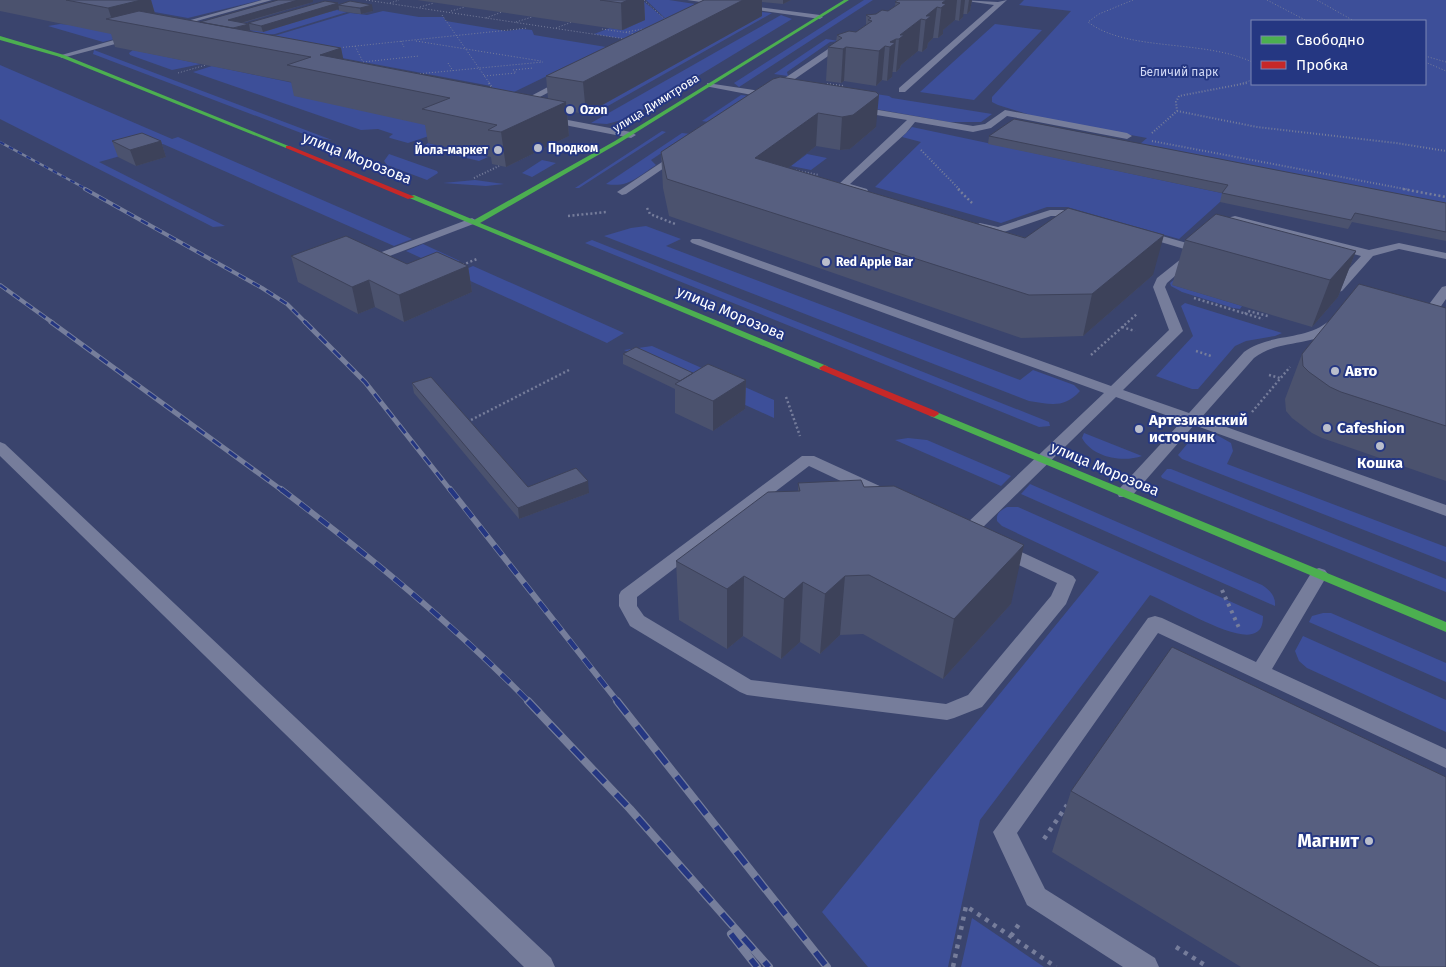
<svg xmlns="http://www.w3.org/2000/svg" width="1446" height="967" viewBox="0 0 1446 967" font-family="'Fira Sans',sans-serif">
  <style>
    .green { fill: #3d4f99; fill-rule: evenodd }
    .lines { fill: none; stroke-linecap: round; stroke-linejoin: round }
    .path-far4 { stroke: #767d9b; stroke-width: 1; stroke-dasharray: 1 2; stroke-linecap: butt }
    .path-far3 { stroke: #767d9b; stroke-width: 2; stroke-dasharray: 1 2; stroke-linecap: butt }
    .path-far2 { stroke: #767d9b; stroke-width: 2.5; stroke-dasharray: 2 2.5; stroke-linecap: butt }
    .path-far1 { stroke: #767d9b; stroke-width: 4; stroke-dasharray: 3 4.5; stroke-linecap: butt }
    .path { stroke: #767d9b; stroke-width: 4.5; stroke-dasharray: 4 5.5; stroke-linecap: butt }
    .lane { fill: #767d9b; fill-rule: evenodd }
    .fast { fill: #4caf50; fill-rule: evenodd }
    .jam { fill: #c62828; fill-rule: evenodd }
    .rail-far4-casing { stroke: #767e9b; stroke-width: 2.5 }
    .rail-far3-casing { stroke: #767e9b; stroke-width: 4 }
    .rail-far2-casing { stroke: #767e9b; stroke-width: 5 }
    .rail-far1-casing { stroke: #767e9b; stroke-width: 6 }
    .rail-casing { stroke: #767e9b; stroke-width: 8 }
    .rail-far4 { stroke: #253782; stroke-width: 2; stroke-dasharray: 5; stroke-linecap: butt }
    .rail-far3 { stroke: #253782; stroke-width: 2.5; stroke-dasharray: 8; stroke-linecap: butt }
    .rail-far2 { stroke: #253782; stroke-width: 3; stroke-dasharray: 10; stroke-linecap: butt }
    .rail-far1 { stroke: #253782; stroke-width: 4.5; stroke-dasharray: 12; stroke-linecap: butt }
    .rail { stroke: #253782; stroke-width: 5.5; stroke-dasharray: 16; stroke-linecap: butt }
    .wall { fill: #4b526e }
    .shaded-wall { fill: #3d425a }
    .building { fill: #575f80; stroke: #3d425a }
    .poi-dot { fill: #babecc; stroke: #253782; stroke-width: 2 }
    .labels { text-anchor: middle; stroke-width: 4; stroke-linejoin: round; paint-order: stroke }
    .far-park-label { font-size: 12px; fill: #d1d8f5; stroke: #253782 }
    .far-street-label { font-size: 12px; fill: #fff; stroke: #253782 }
    .far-poi-label { font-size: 12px; font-weight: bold; fill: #fff; stroke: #253782; text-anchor: start }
    .street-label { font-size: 15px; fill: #fff; stroke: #253782 }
    .poi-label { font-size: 15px; font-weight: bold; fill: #fff; stroke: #253782; text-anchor: start }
    .near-poi-label { font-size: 18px; font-weight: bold; fill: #fff; stroke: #253782; text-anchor: end }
  </style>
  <rect width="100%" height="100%" fill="#3a446d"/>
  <path class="green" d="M87 0H261L188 18Z
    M502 0H642L670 23 646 0H669L708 6 664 28 657 27 645 32 652 34C633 43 614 37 594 34L610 28 623 30 644 20Z
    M864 0H873L739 87 734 83Z
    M1024 0H1446V207L1140 144 1147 138 1043 119 998 105 992 102V97L1071 11 1019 5ZM1252 21H1425V84H1252Z
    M725 8 772 13 592 115 586 114 761 16Z
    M337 10 347 12 275 34 262 35 237 34Z
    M383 11 419 17H443L446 21 506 31 522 29 532 30 534 35 618 49 604 57 584 58 514 92H495L491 86 305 51 274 36 350 13 367 15Z
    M781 15 792 19 629 118 607 124 591 123Z
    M60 24 145 31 103 42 48 26Z
    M995 24 1042 30 974 100 920 92Z
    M826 39 839 41 830 42 787 72 788 76 774 74Z
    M94 50 332 140 309 136 93 54Z
    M133 50 201 64 172 70 130 55 129 53Z
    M0 65 172 139 178 137 412 239 394 246 163 144 99 162 225 226 213 227 0 119Z
    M212 66 317 88 455 131 438 133 408 143 390 138 389 137 393 134 378 129 361 130 193 72Z
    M817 85 889 96 892 98 992 114 981 122H949L836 102Z
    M741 95 749 96 752 99 696 137 687 136 651 160 656 165C637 177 629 188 606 184L682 133 691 134 708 122 702 121Z
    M912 127 1226 194 1220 202 1179 239 1067 207H1047L1001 223 875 187 921 142 902 137Z
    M662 131 666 132 579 188H575Z
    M428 143 488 157 479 161 429 149 424 146Z
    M389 154 437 171 438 173 427 180 387 165 384 161Z
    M807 154 827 158 811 170 791 166Z
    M542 160 556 163 532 177 522 173Z
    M475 180 504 184 486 186 443 183Z
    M646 226 681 239 666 246 1020 380 1033 370 1074 385 1080 391C1064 409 1050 404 1029 401L604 236 631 228Z
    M592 240 1049 422 1050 426 1039 427 585 243Z
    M423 244 460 261 443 268 406 251Z
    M1200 258 1173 285 1242 306 1240 309 1233 308 1182 292 1171 286 1170 283Z
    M473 266 624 333 607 343 455 274Z
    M1185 303 1282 333 1275 336 1246 341 1235 346 1198 389H1192L1156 376 1193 336 1181 306Z
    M652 346 774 400V418L624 350Z
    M1084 433 1142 456C1122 463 1092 457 1082 438Z
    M1202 433 1215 434 1231 443 1233 451 1227 464 1446 547V562L1182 459 1178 455 1193 437Z
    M908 438 927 440 1011 476 1001 486 895 440Z
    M1167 469H1171L1446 579V592L1162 478 1161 476Z
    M1030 484 1262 585C1270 590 1276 597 1275 606L1021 494Z
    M1007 507H1018L1263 616C1263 625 1261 632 1252 634 1232 640 1172 604 1150 595L980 820 948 967H868L822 912 1099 572 1002 526 997 521C996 513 1000 511 1007 507Z
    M1323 613H1331L1446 663V682L1309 622 1312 616Z
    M1303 636 1446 700V732L1307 668 1299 661 1295 651Z
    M972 918 1044 967H961Z"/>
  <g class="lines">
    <path class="path-far4" d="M366 0 626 39
      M644 0 668 22
      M1133 0 1099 14 1088 22C1127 52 1203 39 1252 62
      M1267 0 1307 21
      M1317 0 1354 21
      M390 3 399 0
      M420 7 434 3
      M451 11 465 7
      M442 15 490 84
      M486 18 502 12
      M516 22 532 17
      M556 28 572 22
      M602 29 636 34
      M626 32 649 28
      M401 41 404 47
      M416 41 541 61
      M355 46 363 62 419 56
      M337 48 528 28
      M1425 56 1446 62
      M1425 62 1446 71
      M448 63 453 71
      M513 70 533 68
      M178 73 206 65
      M417 74 543 62
      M484 76 516 73 514 70
      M827 84H831
      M1240 84 1252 80"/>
    <path class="path-far3" d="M489 83 494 91
      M827 84 843 86
      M1177 111 1257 127 1396 143 1446 151
      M1152 133 1177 111 1176 102 1179 96 1247 83
      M1152 141 1410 190
      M921 150 960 190
      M793 170 819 175
      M474 178 499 166"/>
    <path class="path-far2" d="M958 189 972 203
      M1403 189 1446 197
      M647 208 650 214 675 224
      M568 216 606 212
      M462 265 477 259
      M1194 298 1263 319
      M1245 314 1248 311 1268 316
      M1122 327 1135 331
      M1196 351 1211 356
      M1091 355 1138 313
      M1269 375 1280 378
      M786 397 800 436
      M1252 412 1290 367
      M467 422 569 370"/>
    <path class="path-far1" d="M1222 590 1240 630"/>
    <path class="path" d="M1044 839 1067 805
      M1011 936 1019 924
      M1176 947 1208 967
      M953 967 966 906 1056 967"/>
    <path class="lane" d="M262 0H272L175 27 169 26Z
      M687 0H705L820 15 823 17 820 19Z
      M960 0 998 2 1007 0 905 92H899V88L994 5Z
      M135 34 139 36 138 38 62 58 58 56Z
      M843 39 850 41 776 92H770V88Z
      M563 79 570 81 519 108 512 106Z
      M707 83 774 93 778 96 774 99 710 87H707Z
      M855 106 973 126 985 124 1005 110 1127 133 1132 136 1127 139 1007 116 991 128 973 132 915 122 906 133 850 184 867 189 868 191 863 194 839 187 838 185 907 120 852 111V107Z
      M547 116 631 132 636 135 631 138 544 121V117Z
      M680 150 685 153 683 155 626 194 622 195 617 192Z
      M1050 210H1068L1085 214 1086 216 1081 219 1068 216H1051L998 234 976 228 974 226 980 223 998 227Z
      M1235 216 1369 250 1399 243 1446 253V259L1399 249 1373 256 1342 291 1338 292 1322 288 1320 285 1326 281 1335 284 1361 256 1237 223 1223 235H1215L1213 233 1215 231 1231 217Z
      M472 218 477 221 476 223 387 257 383 258 377 255 379 253Z
      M1141 230 1208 249 1210 251 1208 253 1200 254 1167 283 1165 287 1183 331 1123 390 1189 413 1244 352C1271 332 1305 342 1330 320H1340L1342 323 1340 326C1314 348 1280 338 1254 358L1201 418 1446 505V516L1194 425 1131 497H1119L1117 493 1119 489 1182 421 1116 397 978 532 1073 576 1076 580 1066 604 982 707 954 718 947 720 747 695 740 692 630 626 619 606V595L621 591 802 456H814L965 525 1104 393 692 243 690 241 692 239H700L1111 386 1169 330 1153 287 1157 278 1191 251 1137 235 1135 233 1137 231ZM809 466 1057 583 1051 596 968 695 946 704 751 680 644 616 637 606V597Z
      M1446 286V299L1428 325H1418L1417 322 1418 319 1442 287Z
      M0 442 5 444 551 958 555 967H524L0 456Z
      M1319 568 1325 570 1328 574 1272 669 1446 749V768L1158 633 1017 833 1045 889 1155 958 1159 967H1123L1027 905 993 832 1148 618 1155 616 1162 618 1256 662 1313 570Z"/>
    <path class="fast" d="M844 0H849L619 143 480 223 827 366 829 368 827 370H821L407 197 414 195 474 220 615 141Z
      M0 36 64 55 291 147 286 148 60 57 0 40Z
      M934 411 1446 622V632L930 416 929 414Z"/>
    <path class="jam" d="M286 146H290L415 197 408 199 286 148Z
      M824 365 938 412 939 414 934 417 930 416 821 370 819 368Z"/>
    <g class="rail-far4-casing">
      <path id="rail-far4" d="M0 142 88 190"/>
    </g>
    <g class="rail-far3-casing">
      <path id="rail-far3" d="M85 189 262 288 287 304 306 323
        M0 285 53 323"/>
    </g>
    <g class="rail-far2-casing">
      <path id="rail-far2" d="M51 322 283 491
        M305 322 365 382 451 491"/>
    </g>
    <g class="rail-far1-casing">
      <path id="rail-far1" d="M281 489C368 555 453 624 529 702
        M450 489 618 702"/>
    </g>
    <g class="rail-casing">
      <path id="rail" d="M528 701 630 809 769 967
        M617 701 827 967
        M731 934 757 967"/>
    </g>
    <use href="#rail-far4" class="rail-far4"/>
    <use href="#rail-far3" class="rail-far3"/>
    <use href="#rail-far2" class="rail-far2"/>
    <use href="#rail-far1" class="rail-far1"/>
    <use href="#rail" class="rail"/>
  </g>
  <path class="wall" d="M0 0H151L155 14 200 22 313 2 243 23H248L338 3 339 5 373 11 361 14 339 11V9L263 32 250 30 248 31 341 48 343 59 548 99 546 76 704 0H791L783 4 762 2V16L586 114 567 111 569 136 506 167 492 164 491 157 428 143 425 125 294 96 291 82 115 47 111 34 0 11Z
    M417 0H644L645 20 622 30Z
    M896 0H972L970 11 967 14H963V17L959 21 955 20 943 30V34L938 38H933L928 43 927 48 922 52 918 51 901 65 900 68 896 72H892V77L887 81 882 80 876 86 844 81 841 83 826 81 828 47 836 42 837 35 856 32 866 25V15L876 14 888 11 895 6Z
    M773 79 876 127 850 149 840 150 816 146 788 168 1153 275 1083 336 1021 338 669 216 663 188 661 152Z
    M989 136 1446 203V241L1352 222 1348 229 1220 202 1222 193 988 144Z
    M112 141H161L166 157 136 166 118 157Z
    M1185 240 1356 251 1338 297 1312 327 1172 285Z
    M291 256 407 264 468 266 472 292 404 322 375 307 358 314 298 282Z
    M1446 308V481L1322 438 1312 433 1292 418 1286 411 1285 399 1302 354Z
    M623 354 693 373 746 380 745 409 713 431 675 413V389L623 364Z
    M412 383 528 487 589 493 519 519 414 393Z
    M798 483 864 487 1011 604 943 679 863 634 840 635 820 654 800 642 781 659 743 636 727 649 679 620 676 561 798 491Z
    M1071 791 1446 967H1241L1052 852Z"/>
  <path class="shaded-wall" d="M141 0H151L158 24 112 20 108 8Z
    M298 0H313V2L230 26 228 20Z
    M628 0H644L645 20 622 30 621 3Z
    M743 0H762V16L586 114 583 82Z
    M783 0H791L783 4Z
    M946 0H957L955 20 943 30V34L938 38 942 3Z
    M961 0H965L963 17 959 21Z
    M969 0H972L970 11 967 14Z
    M338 3 339 9 263 32 261 26Z
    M372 5 373 11 361 14 360 8Z
    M937 7 933 38 928 43 927 48 922 52 926 16Z
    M921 19 918 51 901 65 900 68 896 72 899 39 900 35Z
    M249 24 250 30 233 35 231 29Z
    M896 39 892 77 887 81 890 42Z
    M885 46 882 80 876 86 879 51Z
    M846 47 844 81 841 83 843 49Z
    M341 48 347 77 320 55Z
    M879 95 876 127 850 149 840 150 842 117Z
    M566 102 569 136 506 167 501 132Z
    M818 113 816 146 754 195 755 158Z
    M161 141 166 157 136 166 130 150Z
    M1164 235 1153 275 1083 336 1092 294Z
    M1356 251 1338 297 1312 327 1330 280Z
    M468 266 472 292 404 322 399 295Z
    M369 280 375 307 358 314 352 287Z
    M746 380 745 409 713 431V401Z
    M588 481 589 493 519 519 518 508Z
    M1024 545 1011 604 943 679 954 619Z
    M744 576 743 636 727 649V589Z
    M845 576 840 635 820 654 825 594Z
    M803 582 800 642 781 659 784 599Z"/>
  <path class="building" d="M66 0H141L108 8Z
    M278 0H298L228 20 249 24 233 28 200 22Z
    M600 0H628L621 3Z
    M704 0H743L583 82 546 76Z
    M898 0H946L942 3 946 4 941 8 937 7 926 16H931L926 20 921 19 900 35H904L899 39H896L890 42 895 43 890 47 885 46 879 51 846 47 843 49 828 47 842 38 837 35 849 31 856 32 872 21 868 20 871 18 866 15 876 14 882 10 888 11 900 3 895 2Z
    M325 1 338 3 261 26 248 23Z
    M350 1 372 5 360 8 338 5Z
    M139 11 341 48 320 55 566 102 501 132 488 130 497 125 422 109 450 98 287 65 311 57 106 19Z
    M780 77 876 92 879 95 853 115 842 117 818 113 755 158 1025 238 1068 208 1164 235 1092 294 1029 295 667 179 661 152 773 79Z
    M1014 119 1446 203V232L1355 213 1351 220 1222 193 1228 185 989 136Z
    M142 133 161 141 130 150 112 141Z
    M1216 214 1356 251 1330 280 1185 240Z
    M346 236 407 264 437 252 468 266 399 295 369 280 352 287 291 256Z
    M1359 284 1446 308V426L1341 392 1330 387 1309 372 1303 366 1302 354Z
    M636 347 693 373 680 381 623 354Z
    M708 364 746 380 713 401 675 384Z
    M431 377 528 487 576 468 588 481 518 508 412 383Z
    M861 480 864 487 894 486 1024 545 954 619 869 575 845 576 825 594 803 582 784 599 744 576 727 589 676 561 768 492 800 491 798 483Z
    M1172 647 1446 777V967H1380L1071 791Z"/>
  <g class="poi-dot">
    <circle cx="570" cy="110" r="5"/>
    <circle cx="538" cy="148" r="5"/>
    <circle cx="498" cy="150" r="5"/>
    <circle cx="826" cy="262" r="5"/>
    <circle cx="1335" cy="371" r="5"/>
    <circle cx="1327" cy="428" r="5"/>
    <circle cx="1139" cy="429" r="5"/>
    <circle cx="1380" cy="446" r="5"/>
    <circle cx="1369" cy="841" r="5"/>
  </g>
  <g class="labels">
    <g class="far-park-label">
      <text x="1179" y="76">Беличий парк</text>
    </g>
    <g class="far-street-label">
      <text transform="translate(656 103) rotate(-32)" y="4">улица Димитрова</text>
    </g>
    <g class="far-poi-label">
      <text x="580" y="114">Ozon</text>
      <text x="548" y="152">Продком</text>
      <text x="488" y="154" text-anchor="end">Йола-маркет</text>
      <text x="836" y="266">Red Apple Bar</text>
    </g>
    <g class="street-label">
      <text transform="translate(357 158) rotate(22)" y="5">улица Морозова</text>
      <text transform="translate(731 313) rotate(23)" y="5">улица Морозова</text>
      <text transform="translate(1105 469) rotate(23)" y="5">улица Морозова</text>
    </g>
    <g class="poi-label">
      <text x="1345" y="376">Авто</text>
      <text x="1149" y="425">Артезианский<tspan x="1149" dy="17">источник</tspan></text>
      <text x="1337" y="433">Cafeshion</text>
      <text x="1380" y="468" text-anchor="middle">Кошка</text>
    </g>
    <g class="near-poi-label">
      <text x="1359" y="847">Магнит</text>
    </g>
  </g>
  <rect x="1251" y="20" width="175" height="65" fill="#253782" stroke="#7c87b4"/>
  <rect x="1261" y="36" width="25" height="8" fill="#4caf50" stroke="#7c87b4"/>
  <text x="1296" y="45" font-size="15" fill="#ffffff">Свободно</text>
  <rect x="1261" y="61" width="25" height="8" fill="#c62828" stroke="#7c87b4"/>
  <text x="1296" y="70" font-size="15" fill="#ffffff">Пробка</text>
</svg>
